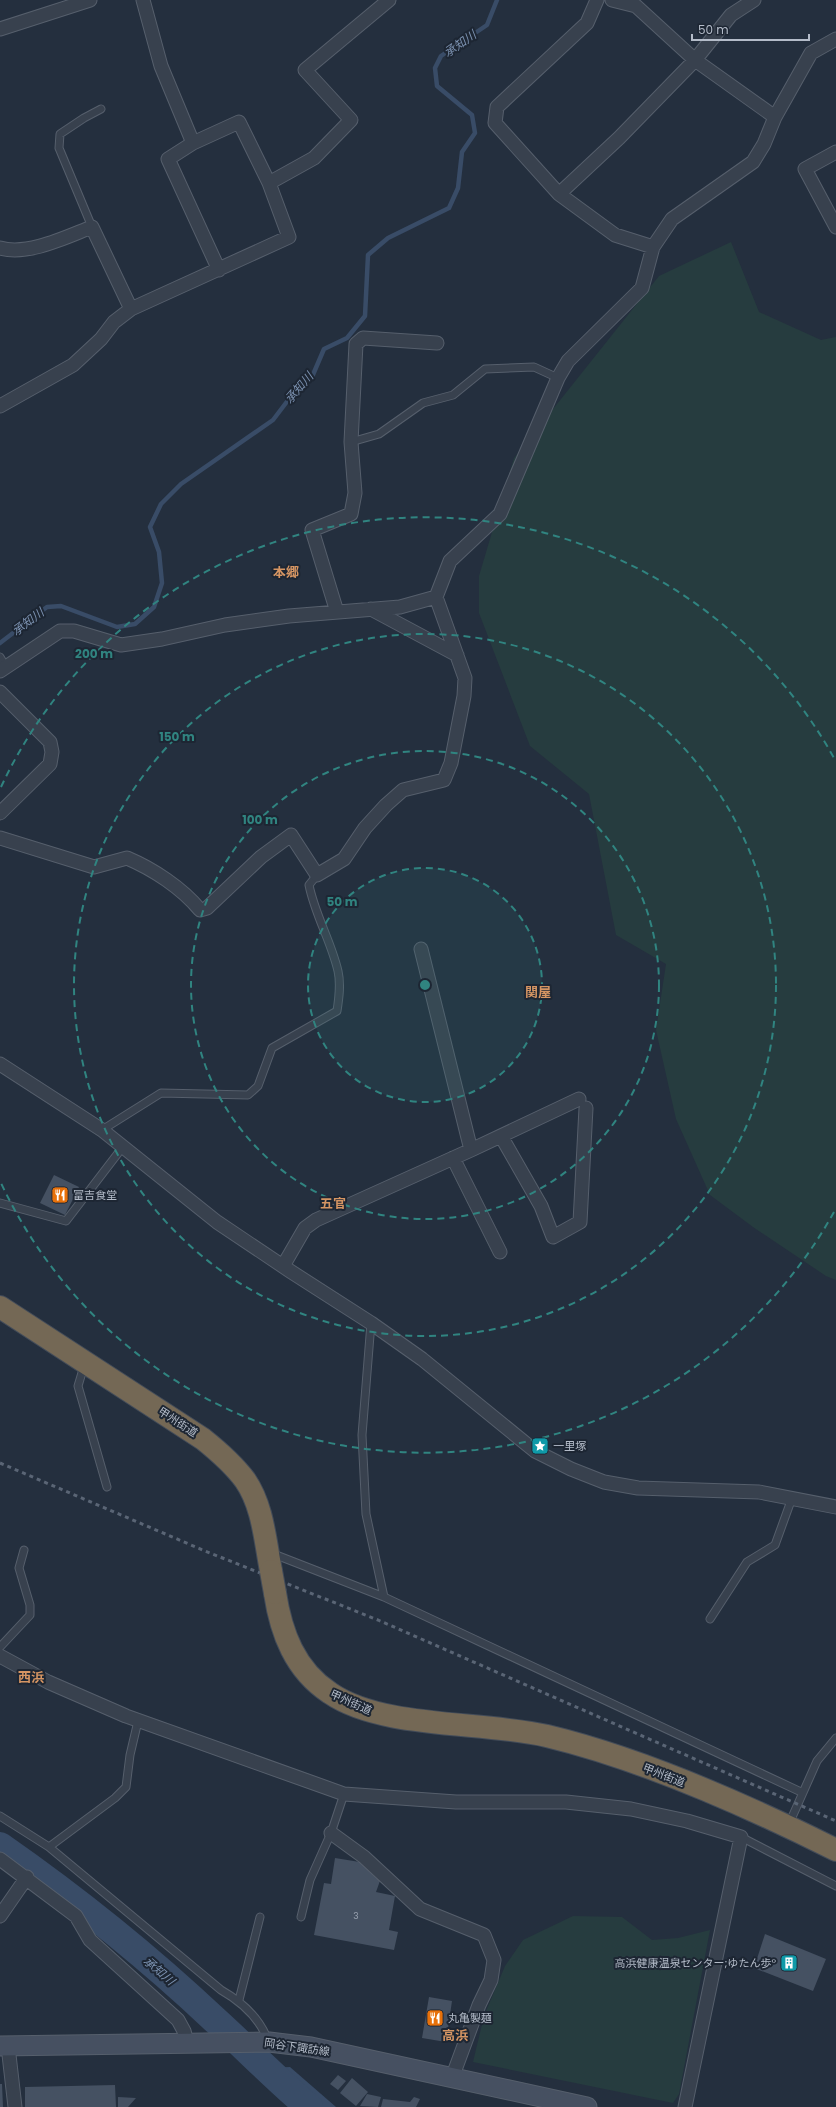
<svg xmlns="http://www.w3.org/2000/svg" width="836" height="2107" viewBox="0 0 836 2107" font-family="Poppins,'Noto Sans JP',sans-serif">
  <style>
    .green { fill: #263c3f }
    .water { fill: #394c67 }
    .lines { fill: none; stroke-linecap: round; stroke-linejoin: round }
    .stream { stroke: #394c67; stroke-width: 4.5 }
    .river { stroke: #394c67; stroke-width: 28 }
    .building { fill: #455162 }
    .lane-casing { stroke: #565f6c; stroke-width: 9 }
    .street-casing { stroke: #565f6c; stroke-width: 15 }
    .secondary-casing { stroke: #565f6c; stroke-width: 21 }
    .highway-casing { stroke: #434c59; stroke-width: 24 }
    .lane { stroke: #38414e; stroke-width: 7 }
    .street { stroke: #38414e; stroke-width: 13 }
    .secondary { stroke: #465061; stroke-width: 19 }
    .highway { stroke: #746855; stroke-width: 22 }
    .rail { stroke: #5a6575; stroke-width: 3; stroke-dasharray: 4 4; stroke-linecap: butt }
    .highway-bridge-casing { stroke: #434c59; stroke-width: 24; stroke-linecap: butt }
    .highway-bridge { stroke: #746855; stroke-width: 22 }
    .ring { fill: none; stroke: #308480; stroke-width: 2; stroke-dasharray: 7 5 }
    .labels { text-anchor: middle; stroke-width: 4; stroke-linejoin: round; paint-order: stroke }
    .number-label { font-size: 9px; fill: #98a1af }
    .poi-label { font-size: 11px; fill: #b4bcc9; stroke: #1d2633; text-anchor: start }
    .street-label { font-size: 11px; fill: #b4bcc9; stroke: #1d2633 }
    .water-label { font-size: 12px; font-style: italic; fill: #7c92b1; stroke: #1d2633 }
    .quarter-label { font-size: 13px; font-weight: bold; fill: #d59563; stroke: #1d2633 }
    .centre { fill: #308480; stroke: #1d2633; stroke-width: 2 }
    .ring-label { font-size: 12px; text-anchor: middle; font-weight: bold; fill: #308480; stroke: #1d2633; stroke-width: 4; stroke-linejoin: round; paint-order: stroke }
  </style>
  <rect width="100%" height="100%" fill="#242f3e"/>
  <path class="green" d="M731 242 759 312 821 340 836 337V1280L826 1276 753 1227 710 1195 676 1119 656 1030 666 964 616 935 589 794 530 746 479 613V576L514 458 659 276Z
    M573 1916 622 1917 652 1940 678 1938 710 1930 679 2094 673 2103 473 2062 484 2016 505 1966 523 1940Z"/>
  <path class="water" d="M290 2067 336 2107H297L250 2069Z"/>
  <g class="lines">
    <path class="stream" d="M0 643 47 607 61 606 117 627 135 624 154 607 162 583 159 552 150 527 161 504 181 484 273 420 295 391 312 377 324 349 347 338 365 316 368 255 388 238 449 208 458 188 462 152 475 133 472 115 437 86 435 68 441 56 487 25 497 0"/>
    <path class="river" d="M0 1846C76 1899 148 1957 215 2020 247 2049 276 2079 309 2107"/>
  </g>
  <path class="building" d="M54 1175 79 1187 65 1215 40 1203Z
    M335 1858 372 1864 381 1878 376 1892 395 1896 389 1930 398 1932 394 1950 314 1935 324 1883 331 1884Z
    M765 1934 826 1959 813 1991 754 1968Z
    M429 1997 452 2001 446 2042 422 2038Z
    M338 2075 346 2081 338 2090 330 2084Z
    M352 2078 368 2092 356 2106 340 2093Z
    M0 2084H2L3 2107H0Z
    M115 2085 116 2107H25V2087Z
    M367 2094 381 2097 378 2107 360 2106Z
    M118 2097 136 2098 128 2107H118Z
    M414 2097 420 2099 416 2107H381L383 2099 410 2102Z"/>
  <g class="lines">
    <g class="lane-casing">
      <path id="lane" d="M92 227 59 148 60 134 84 118 101 109
        M351 442 379 434 423 403 453 395 485 369 534 367 558 378
        M0 657 6 667
        M102 1130 161 1093 248 1095 258 1086 272 1048 337 1011C339 998 341 984 338 971 331 941 315 915 309 885L317 875
        M0 1203 66 1221 122 1148
        M371 1323 362 1435 366 1514 384 1597
        M84 1366 78 1386 107 1487
        M271 1553 384 1597 801 1792
        M710 1619 747 1562 775 1545 792 1498
        M0 1647 30 1615V1605L19 1568 24 1550
        M0 1816 49 1847 221 1990C242 2002 260 2018 268 2041
        M789 1824 817 1761 836 1738
        M741 1837 836 1886
        M49 1847 115 1798 126 1787 130 1755 138 1721
        M301 1917 310 1880 331 1833 344 1794
        M239 2000 260 1917"/>
    </g>
    <g class="street-casing">
      <path id="street" d="M597 0 587 23 497 107 495 123 559 194 615 235 653 247
        M612 0 636 6 695 60 775 117
        M0 29 90 0
        M193 143 168 159 219 270
        M836 152 805 169 836 227
        M269 183 314 158 351 120 305 70 389 0
        M559 194 619 138 695 60 731 15 754 0
        M0 248C28 256 66 237 92 227L131 309
        M0 406 73 365 101 339 114 322 131 309 289 237 269 183 239 122 193 143 161 66 143 0
        M371 609 457 655
        M337 612 312 530 351 514 355 493 351 442 356 344 363 338 437 343
        M0 671 60 631H74L121 645 162 639 225 625 289 616 400 607 436 597 450 561 500 514 558 378 568 361 642 288 653 247 672 219 753 162 764 144 775 117 811 53 836 39
        M0 692 50 742 52 752 50 764 0 813
        M0 838 94 867 127 858C153 869 182 888 200 910L207 908 261 857 291 835 317 875 344 859 365 828 386 805 403 790 444 780 451 763 464 696 465 678 436 597
        M421 949 471 1150
        M0 1064 102 1130 217 1222 290 1271 371 1323 422 1359 535 1451 571 1469 604 1482 638 1488 759 1492 836 1507
        M501 1136 541 1206 553 1237 580 1222 586 1108
        M453 1158 500 1252
        M283 1266 305 1228 316 1220 471 1150 579 1099
        M0 1656 48 1682 126 1716 344 1794 456 1802H566L631 1809 687 1821 741 1837 685 2107
        M331 1833 364 1857 420 1909 484 1935 494 1960 491 1980 479 2005 452 2078
        M0 1859 76 1916 90 1940 178 2020 184 2031 187 2042
        M0 1916 27 1877
        M8 2046 15 2107"/>
    </g>
    <g class="secondary-casing">
      <path id="secondary" d="M0 2046 269 2042 311 2047 587 2107"/>
    </g>
    <g class="highway-casing">
      <path id="highway" d="M0 1307 203 1439C218 1451 233 1464 245 1480 263 1506 265 1540 271 1571
        M275 1593C281 1633 295 1670 330 1693 382 1729 483 1721 547 1736 643 1759 748 1806 836 1850"/>
    </g>
    <use href="#lane" class="lane"/>
    <use href="#street" class="street"/>
    <use href="#secondary" class="secondary"/>
    <use href="#highway" class="highway"/>
    <path class="rail" d="M0 1463 205 1551 378 1620 836 1821"/>
    <g class="highway-bridge-casing">
      <path id="highway-bridge" d="M271 1571 275 1593"/>
    </g>
    <use href="#highway-bridge" class="highway-bridge"/>
  </g>
  <circle cx="425" cy="985" r="117" fill="#308480" fill-opacity=".12"/>
  <g class="ring">
    <circle cx="425" cy="985" r="117"/>
    <circle cx="425" cy="985" r="234"/>
    <circle cx="425" cy="985" r="351"/>
    <path d="M834 1212A468 468 0 0 1 1 1183M1 787A468 468 0 0 1 834 758"/>
  </g>
  <defs>
    <g id="restaurant-square" transform="scale(0.9)"><rect x="-9" y="-9" width="18" height="18" rx="4" fill="#e8710a" stroke="#1d2633"/><path d="M-5-6h1v4h1v-4h1v4h1v-4h1v5L-1.5 .5V6h-2V.5L-5-1ZM5-6V6H3V1.5H1.5Q1.5-4 5-6Z" fill="#fff"/></g>
    <g id="sight-square" transform="scale(0.9)"><rect x="-9" y="-9" width="18" height="18" rx="4" fill="#0f9aa8" stroke="#1d2633"/><path d="M0-6L1.8-2.2L6-1.7L2.9 1.2L3.7 5.4L0 3.3L-3.7 5.4L-2.9 1.2L-6-1.7L-1.8-2.2Z" fill="#fff"/></g>
    <g id="building-square" transform="scale(0.9)"><rect x="-9" y="-9" width="18" height="18" rx="4" fill="#0f9aa8" stroke="#1d2633"/><path d="M-4-6H4V6H1V3H-1V6H-4ZM-2.5-4.3h1.7v1.8h-1.7ZM.8-4.3h1.7v1.8H.8ZM-2.5-1h1.7V.8h-1.7ZM.8-1h1.7V.8H.8Z" fill="#fff"/></g>
  </defs>
  <g fill-rule="evenodd">
    <use href="#restaurant-square" x="60" y="1195"/>
    <use href="#sight-square" x="540" y="1446"/>
    <use href="#building-square" x="789" y="1963"/>
    <use href="#restaurant-square" x="435" y="2018"/>
  </g>
  <g class="labels">
    <g class="number-label">
      <text x="356" y="1919">3</text>
    </g>
    <g class="poi-label">
      <text x="73" y="1199">富吉食堂</text>
      <text x="553" y="1450">一里塚</text>
      <text x="776" y="1967" text-anchor="end">高浜健康温泉センター;ゆたん歩°</text>
      <text x="448" y="2022">丸亀製麺</text>
    </g>
    <g class="street-label">
      <text transform="translate(178 1422) rotate(33)" y="4">甲州街道</text>
      <text transform="translate(351 1702) rotate(24)" y="4">甲州街道</text>
      <text transform="translate(664 1775) rotate(21)" y="4">甲州街道</text>
      <text transform="translate(297 2047) rotate(8)" y="4">岡谷下諏訪線</text>
    </g>
    <g class="water-label">
      <text transform="translate(460 44) rotate(-35)" y="4">承知川</text>
      <text transform="translate(299 388) rotate(-49)" y="4">承知川</text>
      <text transform="translate(28 622) rotate(-37)" y="4">承知川</text>
      <text transform="translate(159 1971) rotate(41)" y="4">承知川</text>
    </g>
    <g class="quarter-label">
      <text x="286" y="577">本郷</text>
      <text x="538" y="997">関屋</text>
      <text x="333" y="1208">五官</text>
      <text x="31" y="1682">西浜</text>
      <text x="455" y="2040">高浜</text>
    </g>
  </g>
  <circle cx="425" cy="985" r="6" class="centre"/>
  <g class="ring-label">
    <text x="94" y="658">200 m</text>
    <text x="177" y="741">150 m</text>
    <text x="260" y="824">100 m</text>
    <text x="342" y="906">50 m</text>
  </g>
  <path d="M692 34v6h117v-6" fill="none" stroke="#b4bcc9" stroke-width="2"/>
  <text x="698" y="34" font-size="12" fill="#b4bcc9" stroke="#1d2633" stroke-width="3" paint-order="stroke">50 m</text>
</svg>
